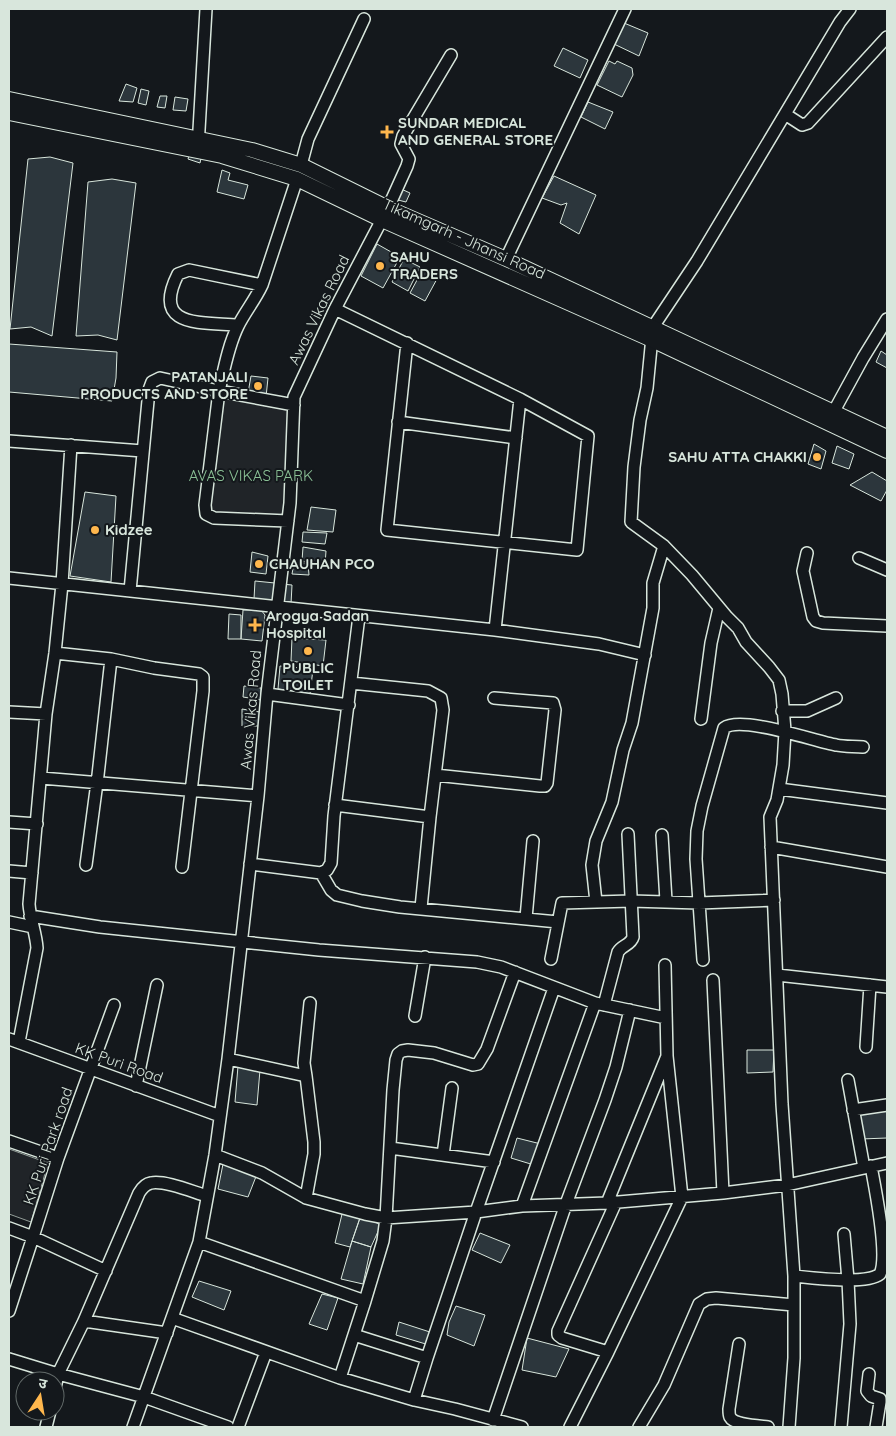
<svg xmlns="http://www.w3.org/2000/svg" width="896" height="1436" viewBox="0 0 896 1436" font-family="Quicksand,'Noto Sans Devanagari',sans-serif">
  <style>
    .green { fill: #202428; stroke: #939e99 }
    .building { fill: #2c363c; stroke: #d8e6dc }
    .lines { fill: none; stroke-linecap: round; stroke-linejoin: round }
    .minor-casing { stroke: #d8e6dc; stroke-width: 14 }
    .tertiary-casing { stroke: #d8e6dc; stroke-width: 16 }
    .minor { stroke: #14181c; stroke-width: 11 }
    .tertiary { stroke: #14181c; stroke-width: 14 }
    .poi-dot { fill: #ffb74d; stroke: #14181c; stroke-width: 2 }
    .labels { text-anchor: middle; stroke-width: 4; stroke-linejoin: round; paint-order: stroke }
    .poi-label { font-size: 15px; font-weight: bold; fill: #d8e6dc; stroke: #14181c; text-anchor: start }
    .street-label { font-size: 15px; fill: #d8e6dc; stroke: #14181c }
    .park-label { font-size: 15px; fill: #8ac095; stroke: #14181c }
  </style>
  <rect width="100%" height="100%" fill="#14181c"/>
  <path class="green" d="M222 395 290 408 286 516H209Z
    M9 1149 48 1163 31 1222 9 1214Z"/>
  <path class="building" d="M624 23 648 33 639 56 614 44Z
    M563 48 588 60 580 78 554 66Z
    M609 61 615 64 617 61 632 68 633 75 622 97 597 85Z
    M126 84 137 88 133 102 119 101Z
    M141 89 149 91 146 105 138 103Z
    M160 96H167L165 108 157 107Z
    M175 97 188 99 186 111 173 110Z
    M588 102 613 112 605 129 581 117Z
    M190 152 202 154 200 163 188 159Z
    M50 157 73 163 52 336 31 327 10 329 28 159Z
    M222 170 230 173 228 180 248 185 244 199 217 192Z
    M554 176 596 195 579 234 560 223 567 203 561 205 542 198Z
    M112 179 136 183 117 340 98 335 76 336 88 182Z
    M399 188 410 193 406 202 394 199Z
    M377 244 400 257 383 288 361 276Z
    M404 259 420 267 408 291 392 282Z
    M423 269 438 277 425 301 410 293Z
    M9 344 117 352 116 378 112 401 9 392Z
    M881 351 887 355V368L876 362Z
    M251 376 268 378 266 397 248 393Z
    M814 444 826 451 821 469 808 464Z
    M837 446 854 454 849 469 832 463Z
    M872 472 887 481V490L881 501 850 485Z
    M85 492 116 496 111 582 70 576Z
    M311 507 336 510 333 532 307 530Z
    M303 532 327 533 325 544 302 542Z
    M303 547 326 551 325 565 302 561Z
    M252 552 268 556 266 574 250 572Z
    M294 563H308L309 575 292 574Z
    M255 581 275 583 274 601 254 599Z
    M282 584 292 585 291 604 281 603Z
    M243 610H261L265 615 262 641 241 639Z
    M229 614 241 615V639H228Z
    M292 638 326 640 323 666 291 661Z
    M280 666 313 669 310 694 278 689Z
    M244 686 261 688V700L243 697Z
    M242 709 260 712V726H242Z
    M747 1050H774L773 1072 747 1073Z
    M238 1066 260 1070 257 1105 235 1102Z
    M887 1111V1138L861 1139 860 1112Z
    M517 1138 541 1144 534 1165 511 1158Z
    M223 1164 257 1174 248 1197 218 1189Z
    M343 1210 361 1215 350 1247 335 1243Z
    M361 1215 381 1225 371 1247 352 1241Z
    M480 1233 510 1245 501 1263 472 1250Z
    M352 1241 371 1247 363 1284 341 1279Z
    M199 1281 231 1291 224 1310 192 1297Z
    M322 1294 338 1298 327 1330 309 1324Z
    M456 1306 485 1315 474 1346 447 1335 449 1322Z
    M399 1322 433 1333 429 1345 396 1335Z
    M527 1338 569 1349 556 1377 522 1370Z"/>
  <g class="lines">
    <g class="minor-casing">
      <path id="minor" d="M785 114 802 125 808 123 887 37
        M198 147 206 9
        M301 165 308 139 364 19
        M506 259 625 9
        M335 309 520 399 495 630
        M238 325C200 322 151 328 178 274L189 270 262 285
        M407 343 387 530 577 550 588 436 520 399
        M294 405 219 391C224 370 228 346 238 326 245 312 255 300 262 285L297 179
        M834 411 863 358 887 319
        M398 422 516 438
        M9 441 143 451
        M807 553 803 571 813 617 816 621 823 623 887 626
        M859 558 887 570
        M9 578 495 630 599 644 645 655
        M130 591 149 390 152 382 160 378 219 391 205 505 206 514 214 518 288 521
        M55 653 111 659 154 668 199 674 203 677V691L182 867
        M351 683 428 691 441 698 443 710 430 817 421 908
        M267 694 349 705
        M782 711H807L836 698
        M9 712 46 714
        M701 719 711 643 719 608
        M435 775 540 786H545L547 783 555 710 553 703 494 698
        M41 778 258 796
        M779 789 887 803
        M335 805 430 817
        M9 822 37 824
        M662 835 666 901
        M771 847 887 867
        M250 864 321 873 327 870 331 863 334 816 359 616
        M86 865 98 775 111 659
        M9 871 32 873
        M321 873 331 890 337 895 362 901 400 907 558 922
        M596 902 592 865 596 841 612 802 623 750 632 723 653 608V583L664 546
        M30 916 100 927 319 950 477 962 501 967 595 1003 666 1018
        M526 918 533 841
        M9 922 33 927
        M551 959 562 903 631 901 699 903 774 900
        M703 960 696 859 697 831 702 806 724 728C741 715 814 741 836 745 845 747 854 746 863 747
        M777 975 887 987
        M713 980 723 1193
        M604 1005 618 952C622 945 631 945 633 937L628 834
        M415 1016 425 957
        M9 1039 220 1116
        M19 1042 37 948C36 933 30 919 29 904L46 714 55 653 62 584 71 445
        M866 1047 870 985
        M228 1059 306 1076 314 1142V1154L306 1198
        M306 1076 304 1063 310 1003
        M848 1080 864 1168
        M136 1086 157 985
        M853 1110 887 1105
        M9 1141 58 1158
        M390 1148 494 1162
        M215 1155 262 1173 306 1198 365 1214 386 1218 476 1212 522 1206 607 1203 723 1193 787 1185 887 1163
        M443 1155 452 1088
        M607 1203 667 1056 665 965
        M522 1206 595 1003
        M9 1228 33 1237 58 1158 114 1005
        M199 1242 365 1301 383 1241 386 1218 393 1090 396 1060 398 1054 402 1051 408 1050 434 1053 473 1065 478 1064 487 1049 515 972
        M794 1276C813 1278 866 1285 880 1274 889 1255 875 1188 871 1166
        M9 1311 33 1237 106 1271
        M172 1318 340 1378 414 1400 455 1409 522 1427
        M84 1321 167 1333
        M354 1335 427 1358 476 1212 554 988
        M739 1344 729 1409C729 1411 729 1415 730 1417 734 1425 760 1426 768 1427
        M608 1352 562 1338 558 1335V1331L616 1202
        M9 1359 58 1374 144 1397 228 1427
        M869 1374 867 1391 871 1396 880 1399V1402L876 1427
        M340 1378 365 1301
        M55 1388 58 1374 84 1321 139 1193C142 1188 145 1184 151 1183 165 1180 193 1192 207 1196
        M414 1400 427 1358
        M493 1420 566 1204 605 1100 616 1067 630 1010
        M46 1427 50 1411
        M133 1427 199 1242 215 1155 228 1059 258 796 267 694 290 503 294 397 335 309 388 208 407 166 409 159 401 144 403 136 451 55
        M238 1427 266 1352
        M570 1427 608 1352 682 1197 667 1056
        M639 1427 664 1385 699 1304 707 1299 716 1298 794 1305
        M789 1427 794 1358V1276L782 1104 770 817 777 800 783 765 785 731 782 694 779 680 769 667 746 642 738 628 727 617 692 575 664 546 631 522 634 467 640 420 647 388 653 327 697 261 840 22 850 9
        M841 1427 850 1324 848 1280 844 1234"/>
    </g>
    <g class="tertiary-casing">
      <path id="tertiary" d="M9 99 252 150 301 165 388 208 506 259 887 437
        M9 113 222 156 297 179 382 220 652 340 887 451"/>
    </g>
    <use href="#minor" class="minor"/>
    <use href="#tertiary" class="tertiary"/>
  </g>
  <g class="poi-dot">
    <path d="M384.5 124.5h5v5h5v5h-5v5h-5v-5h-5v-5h5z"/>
    <circle cx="380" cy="266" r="5"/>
    <circle cx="258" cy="386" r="5"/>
    <circle cx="817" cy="457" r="5"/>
    <circle cx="95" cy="530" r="5"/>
    <circle cx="259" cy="564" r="5"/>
    <path d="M252.5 617.5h5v5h5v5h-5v5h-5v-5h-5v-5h5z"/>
    <circle cx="308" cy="651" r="5"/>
  </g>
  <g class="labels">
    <g class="poi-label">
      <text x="398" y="128">SUNDAR MEDICAL<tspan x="398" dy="17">AND GENERAL STORE</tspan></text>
      <text x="390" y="262">SAHU<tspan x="390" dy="17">TRADERS</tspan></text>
      <text x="248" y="382" text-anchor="end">PATANJALI<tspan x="248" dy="17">PRODUCTS AND STORE</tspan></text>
      <text x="807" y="462" text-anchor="end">SAHU ATTA CHAKKI</text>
      <text x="105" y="535">Kidzee</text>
      <text x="269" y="569">CHAUHAN PCO</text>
      <text x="266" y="621">Arogya Sadan<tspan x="266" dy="17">Hospital</tspan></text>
      <text x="308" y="673" text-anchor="middle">PUBLIC<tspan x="308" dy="17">TOILET</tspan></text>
    </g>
    <g class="street-label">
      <text transform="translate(464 239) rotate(24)" y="5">Tikamgarh - Jhansi Road</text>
      <text transform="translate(319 310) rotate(-64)" y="5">Awas Vikas Road</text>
      <text transform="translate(251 710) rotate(-85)" y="5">Awas Vikas Road</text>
      <text transform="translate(119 1063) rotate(20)" y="5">KK Puri Road</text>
      <text transform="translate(48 1146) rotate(-71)" y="5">KK Puri Park road</text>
    </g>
    <g class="park-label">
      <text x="251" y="481">AVAS VIKAS PARK</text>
    </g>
  </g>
  <rect width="896" height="1436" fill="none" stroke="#d8e6dc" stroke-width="20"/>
  <g transform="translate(40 1396) rotate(12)"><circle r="24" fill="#14181c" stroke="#626a69"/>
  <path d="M0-4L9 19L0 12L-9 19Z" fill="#ffb74d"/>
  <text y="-8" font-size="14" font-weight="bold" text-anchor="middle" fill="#d8e6dc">उ</text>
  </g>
</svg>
